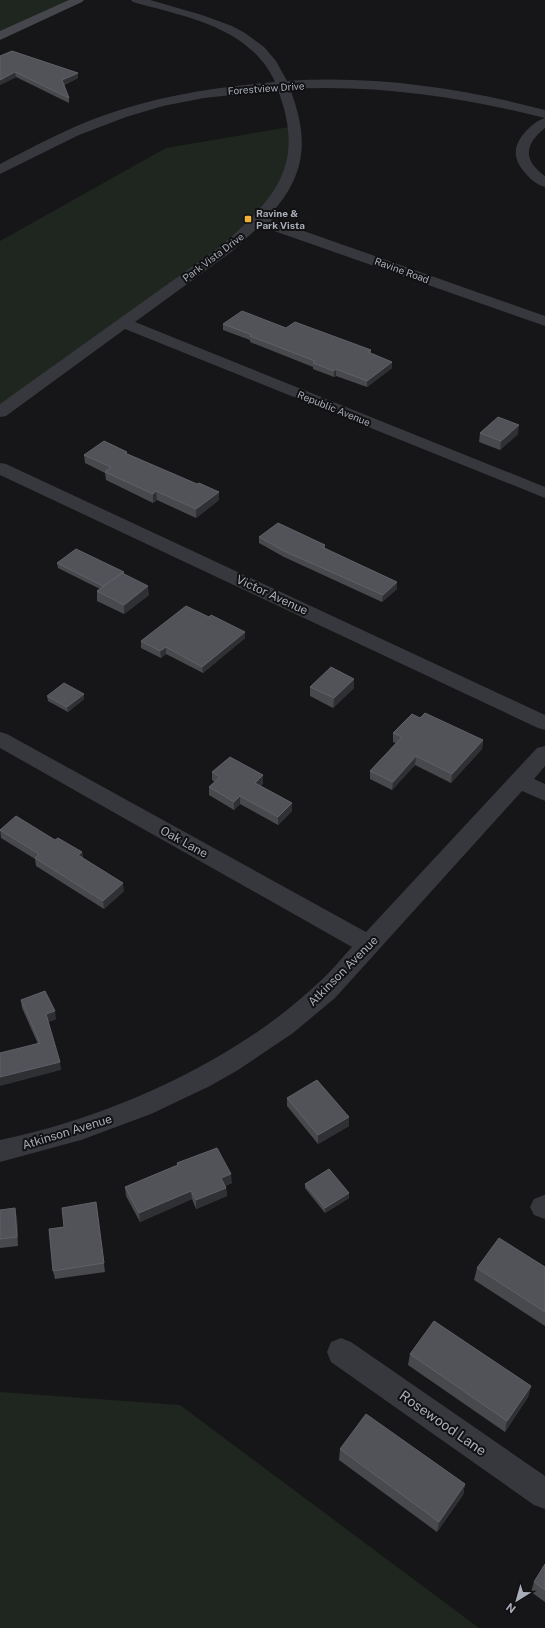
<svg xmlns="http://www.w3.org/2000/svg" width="545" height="1628" viewBox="0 0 545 1628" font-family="'Public Sans',sans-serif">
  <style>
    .green { fill: #1e261f }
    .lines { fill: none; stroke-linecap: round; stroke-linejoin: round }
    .street { fill: #37383d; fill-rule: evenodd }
    .secondary { fill: #45474d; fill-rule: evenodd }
    .wall { fill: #47494d }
    .shaded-wall { fill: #2f3033 }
    .building { fill: #525359; stroke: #5f6168 }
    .poi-dot { fill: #f2b134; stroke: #111113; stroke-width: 1.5 }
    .labels { text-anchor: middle; stroke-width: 4; stroke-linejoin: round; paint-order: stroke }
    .far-street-label { font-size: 10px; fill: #a8adb8; stroke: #111113 }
    .far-poi-label { font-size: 10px; font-weight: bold; fill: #a8adb8; stroke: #111113; text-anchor: start }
    .street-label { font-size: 12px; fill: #a8adb8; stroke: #111113 }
    .near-street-label { font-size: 14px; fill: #a8adb8; stroke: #111113 }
  </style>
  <rect width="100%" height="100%" fill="#161618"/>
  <path class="green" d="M0 0H78L0 36Z
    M295 126V156L258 220 0 412V241L166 148Z
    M0 1392 180 1405 479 1628H0Z"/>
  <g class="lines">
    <path class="street" d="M131 0H150L202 15 232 26 245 33 264 47 276 61 287 81C373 75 462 88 545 110V118C461 97 377 84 290 89 310 141 306 177 267 218L545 316V326L260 226 231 252 135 322 545 487V498L125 329 6 416 0 417V404L221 246C276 198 306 165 278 90L204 98 163 106 126 117 79 135 0 174V164C33 147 66 129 102 116 157 96 216 87 275 82 250 27 186 17 133 2Z
      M545 118V128C524 145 523 160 545 176V187C538 185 532 181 527 175 512 159 512 146 527 130 532 125 538 120 545 118Z
      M0 463 6 464 545 715V730L538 728 0 475Z
      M0 732 7 734 366 932 537 748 545 746V766L534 779 545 784V801L522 791 335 998 293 1033 238 1070 210 1086 151 1114 81 1140 0 1162V1140C109 1118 236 1061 317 984 330 973 341 959 352 947L0 748Z
      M544 1195H545V1219L534 1215 530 1207 534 1199Z
      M341 1338 351 1342 545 1476V1509L534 1505 331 1362 327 1352 331 1342Z"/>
    <path class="secondary" d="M69 0H84L82 2 0 40V31Z"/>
  </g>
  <path class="wall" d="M0 56 78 73V78L64 85 69 98V103L16 77 0 85Z
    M223 324 286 328 371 350V353L392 362V368L367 387 336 376 334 377 313 369V367L250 342V340L223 330Z
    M480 433 518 434 500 450 479 442Z
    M127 454 197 484 219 492V500L196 518 157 500 153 503 106 480 105 473 85 463 84 455Z
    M259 537 325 545V549L397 582V589L382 602 284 557 259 543Z
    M57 563 124 574 149 595 124 614 97 601V591L100 589 58 568Z
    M245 638 203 673 166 654 161 658 141 648V641Z
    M354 679V688L333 708 310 696V687Z
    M47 696 84 699 68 712 48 701Z
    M420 718 483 740 482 749 451 783 415 765 392 790 370 779V771L396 743 393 742V733Z
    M212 772 263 775V783L261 786 292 803V811L278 825 240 804 234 810 209 795V787L215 782 212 780Z
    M0 829 55 840 82 852 83 858 124 891 104 909 36 866 35 859 1 838Z
    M21 1000 56 1019 48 1022 61 1070 6 1052 38 1044 22 1008Z
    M287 1098 349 1126 318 1144 287 1106Z
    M177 1163 232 1183 225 1186 226 1188 227 1196 196 1209 192 1199 140 1222 126 1196 125 1187 177 1165Z
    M305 1184 349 1198 325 1213 305 1188Z
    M96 1202 105 1272 55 1279 53 1271Z
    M0 1210 17 1217 18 1246 0 1248Z
    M545 1267V1326L474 1280 477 1268Z
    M410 1354 531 1386 528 1397 505 1432 408 1365Z
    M340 1449 465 1484 463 1495 437 1532 339 1460Z
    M545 1564V1602L531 1592 534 1582Z"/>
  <path class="shaded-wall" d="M15 72 16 77 0 85V80Z
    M78 73V78L62 85V80Z
    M392 362V368L367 387V381Z
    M336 369V376L334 377V371Z
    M519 425 518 434 500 450 501 441Z
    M156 491 157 500 153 503V494Z
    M219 492V500L196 518V509Z
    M397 582V589L382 602 383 595Z
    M148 586 149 595 124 614V605Z
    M245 632V638L203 673 202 667Z
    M166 647V654L161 658 160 651Z
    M354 679V688L333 708 334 698Z
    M84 694V699L68 712 67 707Z
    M483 740 482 749 451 783 452 774Z
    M416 756 415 765 392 790 393 782Z
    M263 775V783L255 791V783Z
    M240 796V804L234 810V802Z
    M292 803V811L278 825V817Z
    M82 852 83 860 78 855Z
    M123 883 124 891 104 909 103 901Z
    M55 1011 56 1019 47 1022 46 1014Z
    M60 1062 61 1070 0 1086V1077Z
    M349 1117V1126L318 1144V1135Z
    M231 1174 232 1183 222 1187 221 1178Z
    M226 1188 227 1196 196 1209V1200Z
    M191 1191 192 1199 140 1222 139 1213Z
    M349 1193V1198L325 1213V1208Z
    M15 1208 17 1217 18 1246 17 1237Z
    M531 1386 528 1397 505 1432 507 1421Z
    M465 1484 463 1495 437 1532 439 1522Z"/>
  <path class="building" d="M12 51 78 73 62 80 69 98 15 72 0 80V56Z
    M242 311 286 328 295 322 371 350 368 352 392 362 367 381 336 369 334 371 313 363 315 361 250 336 252 335 223 324Z
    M498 417 519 425 501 441 480 433Z
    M104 441 127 452 125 453 197 484 199 483 219 492 196 509 156 491 153 494 105 472 111 467 84 455Z
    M278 523 325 545 322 547 397 582 383 595 284 551 259 537Z
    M76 549 124 572 103 586 57 563Z
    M122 573 148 586 124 605 97 591Z
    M186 606 209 617 211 615 245 632 202 667 166 647 160 651 141 641Z
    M331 667 354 679 334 698 310 687Z
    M64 683 84 694 67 707 47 696Z
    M425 713 483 740 452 774 416 756 393 782 370 771 402 737 393 733 412 714 420 718Z
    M230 757 263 775 255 783 292 803 278 817 240 796 234 802 209 787 220 777 212 772Z
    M16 816 55 840 58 838 82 852 78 855 123 883 103 901 35 858 39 854 0 830Z
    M45 991 55 1011 46 1014 60 1062 0 1077V1053L40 1043 21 1000Z
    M317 1080 349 1117 318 1135 287 1098Z
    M217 1148 231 1174 221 1178 226 1188 196 1200 191 1191 139 1213 125 1187 178 1165 177 1163Z
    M329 1169 349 1193 325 1208 305 1184Z
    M96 1202 104 1263 53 1271 49 1229 64 1227 62 1208Z
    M15 1208 17 1237 0 1239V1210Z
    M499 1238 545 1267V1312L477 1268Z
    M434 1321 531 1386 507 1421 410 1354Z
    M366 1414 465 1484 439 1522 340 1449Z
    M545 1564V1590L534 1582Z"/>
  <rect class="poi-dot" x="244" y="215" width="8" height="8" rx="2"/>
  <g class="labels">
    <g class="far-street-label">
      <text transform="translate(266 88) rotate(-4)" y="4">Forestview Drive</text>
      <text transform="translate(213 257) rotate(-37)" y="4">Park Vista Drive</text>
      <text transform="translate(402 270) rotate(20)" y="4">Ravine Road</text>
      <text transform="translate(334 408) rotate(22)" y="4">Republic Avenue</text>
    </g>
    <g class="far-poi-label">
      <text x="256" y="217">Ravine &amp;<tspan x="256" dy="12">Park Vista</tspan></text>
    </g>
    <g class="street-label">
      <text transform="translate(272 595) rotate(25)" y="4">Victor Avenue</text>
      <text transform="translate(184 842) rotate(29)" y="4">Oak Lane</text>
      <text transform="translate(343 971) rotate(-45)" y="4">Atkinson Avenue</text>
      <text transform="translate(67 1132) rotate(-17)" y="4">Atkinson Avenue</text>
    </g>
    <g class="near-street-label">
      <text transform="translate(443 1423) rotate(35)" y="5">Rosewood Lane</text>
    </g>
  </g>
  <g transform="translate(517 1600) rotate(217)" stroke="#111113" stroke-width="3" paint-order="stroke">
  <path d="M0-3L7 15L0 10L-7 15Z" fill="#a8adb8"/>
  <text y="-6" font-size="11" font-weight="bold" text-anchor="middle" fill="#a8adb8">N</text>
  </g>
</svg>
